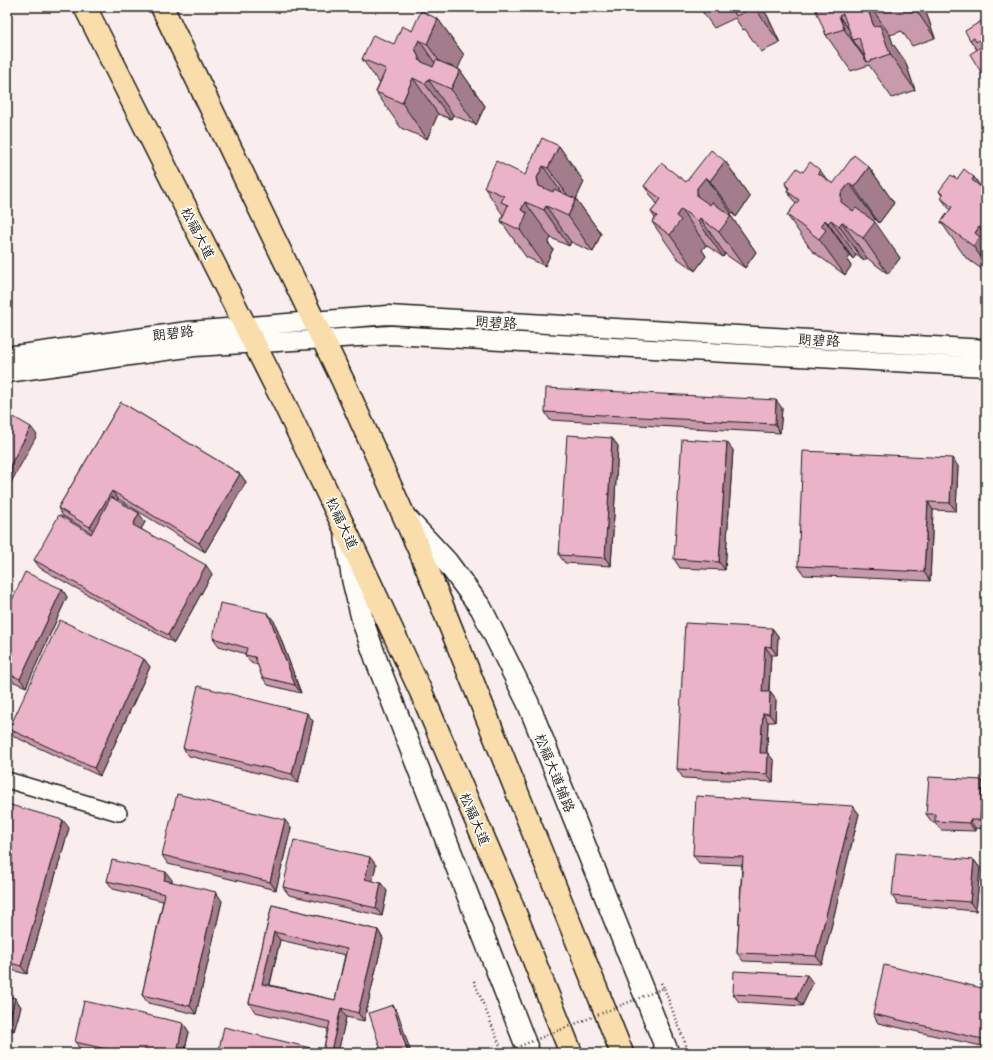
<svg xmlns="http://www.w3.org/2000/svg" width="993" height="1060" viewBox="0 0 993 1060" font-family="Itim,'LXGW WenKai TC',sans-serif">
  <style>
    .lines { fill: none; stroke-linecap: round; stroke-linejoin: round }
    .minor-casing { stroke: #1c1c1c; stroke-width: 18 }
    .tertiary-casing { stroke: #1c1c1c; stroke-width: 21 }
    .secondary-casing { stroke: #1c1c1c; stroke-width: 24 }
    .primary-casing { stroke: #1c1c1c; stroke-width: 25 }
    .path { stroke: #1c1c1c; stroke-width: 2.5; stroke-dasharray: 1 3; stroke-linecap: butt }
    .minor { stroke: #fdfcf7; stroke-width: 15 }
    .tertiary { stroke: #fdfcf7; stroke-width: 18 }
    .secondary { stroke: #fdfcf7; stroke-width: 21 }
    .primary { stroke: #f9deab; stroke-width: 22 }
    .path-bridge { stroke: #1c1c1c; stroke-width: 2.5; stroke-dasharray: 1 3; stroke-linecap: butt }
    .wall { fill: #c99aac; stroke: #1c1c1c; fill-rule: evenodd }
    .shaded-wall { fill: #a47d8c; stroke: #1c1c1c }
    .building { fill: #eab3c8; stroke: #1c1c1c; fill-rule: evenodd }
    .labels { text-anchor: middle; stroke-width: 3.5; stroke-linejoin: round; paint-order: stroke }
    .street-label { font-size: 14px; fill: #1c1c1c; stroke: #fdfcf7 }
  </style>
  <rect width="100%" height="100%" fill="#f9edee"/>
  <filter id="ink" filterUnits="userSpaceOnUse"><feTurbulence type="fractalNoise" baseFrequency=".025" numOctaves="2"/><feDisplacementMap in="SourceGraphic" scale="8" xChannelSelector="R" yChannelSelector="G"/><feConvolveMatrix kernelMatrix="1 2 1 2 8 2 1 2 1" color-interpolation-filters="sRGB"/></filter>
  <g filter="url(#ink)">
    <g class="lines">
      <g class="minor-casing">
        <path id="minor" d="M7 780 119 813"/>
      </g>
      <g class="tertiary-casing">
        <path id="tertiary" d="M7 356 188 331 388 315 986 349
          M7 373 194 347 391 335 986 367"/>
      </g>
      <g class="secondary-casing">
        <path id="secondary" d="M408 520 447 562 481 608 528 703 668 1053
          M346 539 353 581 363 622 377 662 529 1053"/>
      </g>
      <g class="primary-casing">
        <path id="primary" d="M85 7 284 403 343 525 421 692 505 888 571 1053
          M162 7 343 381 422 556 622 1053"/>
      </g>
      <path class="path" d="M661 983 664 988"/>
      <use href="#minor" class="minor"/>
      <use href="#tertiary" class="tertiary"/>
      <use href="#secondary" class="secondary"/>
      <use href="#primary" class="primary"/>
      <path class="path-bridge" d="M474 981 503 1053 664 988 689 1053"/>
    </g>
    <path class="wall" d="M699 7H761L767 15 780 43 761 52 745 29 743 30 735 18 714 28Z
      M819 7H922L927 15 935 38 912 46 902 31 890 35 893 44 905 61 915 90 892 98 869 65 851 71 826 35Z
      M986 18V79L982 74 977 50 970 40Z
      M438 19 464 55 457 69 460 70 485 106 476 125 453 115 451 119 438 114 427 139 401 128 376 92 380 84 362 59 394 44 412 31Z
      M559 146 584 182 576 199 601 234 593 252 571 242 569 246 551 238 548 243 553 249 545 266 526 257 501 221 503 215 484 187 525 175Z
      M725 161 750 197 736 217 731 213 730 215 731 216 756 252 745 268 725 254 723 257 706 245 702 250 706 256 695 271 677 258 652 222 655 218 651 212 657 204 644 186 686 182Z
      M869 167 894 203 879 223 875 219 873 221 900 258 888 274 867 258 864 261 856 255 853 259 850 256 847 260 851 266 845 275 812 251 787 215 796 204 787 191 788 189 785 184 803 172 827 180 833 184Z
      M957 179 986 191V272L966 258 941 222 950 210 941 198 942 196 939 191Z
      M121 402 240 474 246 482 205 552 118 499 117 501 145 522 141 529 212 574 174 643 40 568 34 560 91 534 92 533 63 516 58 508Z
      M782 408 780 433 550 420 545 412Z
      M612 438 618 446 611 566 565 563 559 555Z
      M733 450 725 570 680 568 674 559Z
      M958 466 956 511 933 510 930 581 804 575 798 566Z
      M62 589 67 597 26 687 7 679V611Z
      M274 621 301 693 268 685 262 677 258 665 251 663 245 655 246 654 219 646 213 638Z
      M772 628 778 636 777 655H771L769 692H770L776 700 775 722H768L767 753 774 761 773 782 683 778 677 769Z
      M144 659 150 667 100 776 15 737 9 729Z
      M313 721 298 783 189 756 183 748Z
      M982 780 986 829 975 828V831L941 830 935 822H932L926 814Z
      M7 804 69 828 27 974 7 969Z
      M853 806 859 814 822 964 743 961 737 953 742 865 699 863 693 855Z
      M291 828 276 890 168 864 162 855Z
      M974 860 980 868 976 911 898 904 892 896Z
      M376 865 372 881 387 891 382 916 289 895 283 887Z
      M172 880V882L222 901 196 1014 148 1003 142 995 163 901 113 889 107 881Z
      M272 905 378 930 383 939 364 1021 346 1017 338 1052 323 1051 328 1029 255 1012 249 1003ZM280 940 345 955 335 1000 270 985Z
      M813 983 802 1006 739 1002 733 994Z
      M986 989V1047L878 1023 873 1014Z
      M7 996 15 998 21 1007 14 1031 7 1029Z
      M183 1023 189 1032 184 1053H93L81 1050 75 1042Z"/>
    <path class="shaded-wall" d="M754 7H761L767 15 780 43Z
      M867 7H871L890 35 893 44 905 61 915 90 890 54 874 27Z
      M914 7H922L927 15 935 38Z
      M839 16 856 39 853 40 867 60V62L844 29Z
      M438 19 464 55 453 80 427 44Z
      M419 40 444 76 420 61 415 48Z
      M460 70 485 106 476 125 451 89Z
      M413 78 438 114 427 139 402 103Z
      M428 79 453 115 451 119 425 84Z
      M559 146 584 182 576 199 601 234 593 252 568 216 574 204 548 168Z
      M725 161 750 197 736 217 710 181Z
      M543 166 568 202 539 186 537 178Z
      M869 167 894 203 879 223 854 187Z
      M820 170 841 199V194L849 183 875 219 866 230 875 222 900 258 888 274 818 173Z
      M706 177 731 213 723 224 731 216 756 252 745 268 719 232 697 196V188Z
      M974 177 986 194 972 180Z
      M525 202 551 238 548 243 553 249 545 266 520 230 521 210Z
      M546 206 571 242 569 246 544 210Z
      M681 209 706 245 702 250 706 256 695 271 670 235 676 216Z
      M700 218 725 254 723 257 698 221Z
      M825 220 850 256 847 260 851 266 845 275 819 239 821 226Z
      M831 220 856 255 853 259 828 223Z
      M842 222 867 258 864 261 839 226Z
      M985 226 986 228V235L982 229Z
      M979 227 986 237V264L973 246 975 233Z
      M776 400 782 408 780 433 775 424Z
      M31 427 37 435 7 490V471Z
      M612 438 618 446 611 566 605 558Z
      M727 442 733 450 725 570 719 562Z
      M952 458 958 466 956 511 950 503Z
      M240 474 246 482 205 552 199 543Z
      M112 491 118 499 96 535 90 527Z
      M928 502 933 510 930 581 924 572Z
      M139 513 145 522 139 533 133 525Z
      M206 565 212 574 174 643 168 635Z
      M62 589 67 597 26 687 20 679Z
      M268 613 274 621 301 693 295 685Z
      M772 628 778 636 777 655 771 647Z
      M765 646 771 655 768 700 762 692Z
      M144 659 150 667 100 776 94 768Z
      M770 692 776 700 775 722 769 714Z
      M307 713 313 721 298 783 292 774Z
      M763 713 768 722 766 761 760 753Z
      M768 753 774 761 773 782 767 774Z
      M982 780 986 786V829L980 820Z
      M853 806 859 814 822 964 816 956Z
      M63 820 69 828 27 974 21 966Z
      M285 820 291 828 276 890 270 882Z
      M970 820 975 828V831L969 823Z
      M370 857 376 865 371 888 365 879Z
      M974 860 980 868 976 911 970 902Z
      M166 872 172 880 170 889 164 880Z
      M381 883 387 891 382 916 376 908Z
      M216 892 222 901 196 1014 190 1006Z
      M378 930 383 939 364 1021 358 1013Z
      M274 932 280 940 268 992 262 984Z
      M807 975 813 983 802 1006 796 998Z
      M15 998 21 1007 14 1031 9 1022Z
      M393 1005 398 1013 411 1053H408Z
      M341 1008 346 1017 338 1053 331 1051Z
      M183 1023 189 1032 184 1053H177Z"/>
    <path class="building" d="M731 7H755L736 16Z
      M819 7H867L874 27 880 25 890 54 867 62 859 38 853 40 843 14 839 16 844 29 826 35 815 8Z
      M886 7H895L887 10Z
      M421 11 438 19 427 44 419 40 415 48 420 61 433 67 436 60 460 70 451 89 428 79 425 84 413 78 402 103 376 92 386 69 362 59 373 35 394 44 402 26 412 31Z
      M986 18V36L976 42 974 38 970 40 965 31Z
      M986 44V72L982 74 970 54Z
      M542 138 559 146 548 168 543 166 537 178 539 186 553 192 554 189 576 199 568 216 546 206 544 210 525 202 521 210 527 213 520 230 501 221 508 205 501 202 504 196 484 187 496 161 525 175Z
      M711 150 725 161 710 181 706 177 697 188V196L710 205 712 202 731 216 719 232 700 218 698 221 681 209 676 216 681 220 670 235 652 222 657 216 651 212 661 199 644 186 661 163 686 182Z
      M854 155 869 167 854 187 849 183 841 194V202L853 211 856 208 875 222 863 238 842 222 839 226 831 220 828 223 825 220 821 226 826 230 819 239 787 215 799 200 787 191 789 188 785 184 797 168 803 172 810 162 820 170 818 173 833 184Z
      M964 169 974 177 972 180 986 191V227L985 226 982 229 979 227 975 233 980 237 973 246 941 222 952 207 941 198 943 195 939 191 951 175 957 179Z
      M546 388 776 400 775 424 545 412Z
      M121 402 240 474 199 543 112 491 90 527 58 508Z
      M10 415 31 427 7 471V422Z
      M567 435 612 438 605 558 559 555Z
      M682 439 727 442 719 562 674 559Z
      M803 451 952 458 950 503 928 502 924 572 798 566Z
      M111 497 139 513 133 525 206 565 168 635 34 560 59 515 91 534Z
      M25 572 62 589 20 679 7 673V611Z
      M220 603 268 613 295 685 262 677 255 657 245 655 247 648 213 638Z
      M60 620 144 659 94 768 9 729Z
      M685 623 772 628 771 647 765 646 762 692H770L769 714 763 713 760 753H768L767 774 677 769Z
      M198 686 307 713 292 774 183 748Z
      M929 777 982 780 980 820H970L969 823 935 821V814H926Z
      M177 794 285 820 270 882 162 855Z
      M696 796 853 806 816 956 737 953 743 857 693 855Z
      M7 804 63 820 21 966 7 962Z
      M294 840 370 857 365 879 381 883 376 908 283 887Z
      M896 853 974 860 970 902 892 896Z
      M112 860 166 872 164 880 216 892 190 1006 142 995 165 894 107 881Z
      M272 905 378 930 358 1013 341 1008 331 1051 341 1053H218L224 1027 323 1051 330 1022 249 1003ZM274 932 347 949 335 1000 262 984Z
      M884 965 986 989V1040L873 1014Z
      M734 971 807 975 796 998 733 994Z
      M7 996 15 998 9 1022H7Z
      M84 1001 183 1023 177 1053H124L75 1042Z
      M393 1005 408 1053H382L369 1013Z"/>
  </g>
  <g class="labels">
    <g class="street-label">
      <text transform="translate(198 233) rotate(63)" y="5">松福大道</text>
      <text transform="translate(496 322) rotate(3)" y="5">朗碧路</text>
      <text transform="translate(173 333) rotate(-7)" y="5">朗碧路</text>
      <text transform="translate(819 340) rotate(3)" y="5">朗碧路</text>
      <text transform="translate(342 523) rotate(65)" y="5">松福大道</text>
      <text transform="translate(555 773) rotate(68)" y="5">松福大道辅路</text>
      <text transform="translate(475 819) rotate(67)" y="5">松福大道</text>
    </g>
  </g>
  <rect width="993" height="1060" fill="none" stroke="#fdfcf7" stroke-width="24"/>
  <rect x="12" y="12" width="969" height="1036" fill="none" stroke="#1c1c1c" stroke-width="1.5" filter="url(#ink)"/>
</svg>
